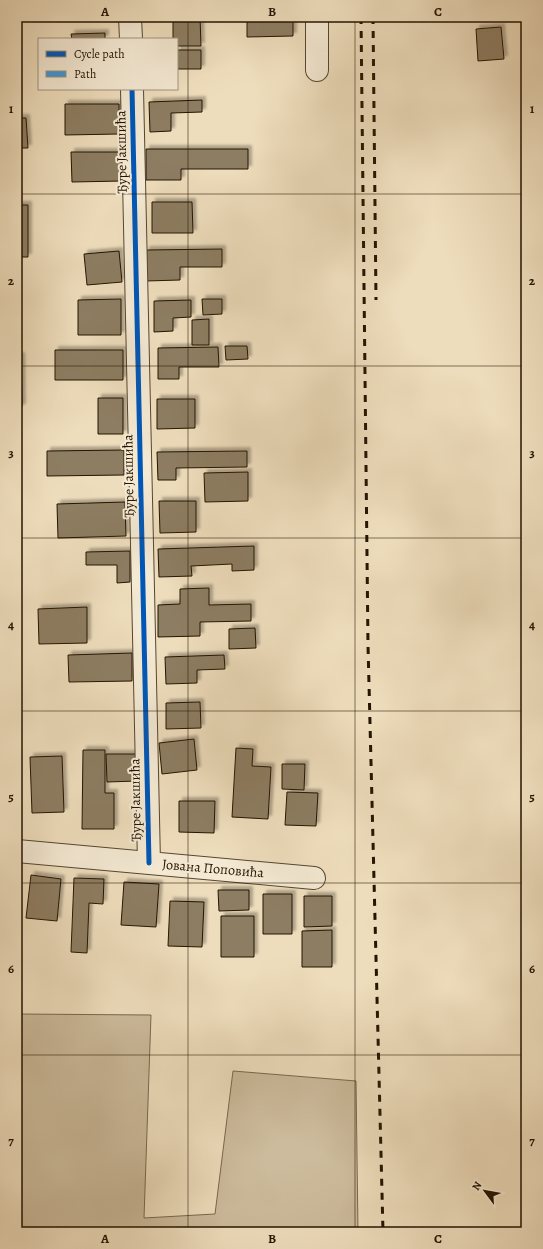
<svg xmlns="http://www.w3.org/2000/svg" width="543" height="1249" viewBox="0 0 543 1249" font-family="Alegreya,serif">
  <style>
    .green { fill: #ccbb9c; stroke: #78684e }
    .building { fill: #8d7d62; stroke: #241400; filter: url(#shadow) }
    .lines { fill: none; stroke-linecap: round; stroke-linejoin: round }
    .minor-casing { stroke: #56462f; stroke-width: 24 }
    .minor { stroke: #f4e9d3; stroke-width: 22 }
    .rail { stroke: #241400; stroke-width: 3; stroke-dasharray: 7 7; stroke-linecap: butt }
    .quiet { stroke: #3c9adc; stroke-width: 4; stroke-dasharray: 8 4; stroke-linecap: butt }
    .cycleway-casing { stroke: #f4e9d3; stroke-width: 8 }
    .cycleway { stroke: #0057b8; stroke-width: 5 }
    .grid { fill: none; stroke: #241400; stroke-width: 1; stroke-opacity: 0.55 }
    .labels { text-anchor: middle; stroke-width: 4; stroke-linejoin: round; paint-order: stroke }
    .street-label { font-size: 14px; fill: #241400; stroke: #f4e9d3 }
    .neatline { fill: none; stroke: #241400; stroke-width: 1.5 }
    .grid-label { font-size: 13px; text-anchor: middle; font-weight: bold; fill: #241400 }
  </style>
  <defs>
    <filter id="shadow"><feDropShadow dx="3.5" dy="-3.5" stdDeviation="1" flood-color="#0004"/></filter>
  </defs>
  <rect width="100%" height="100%" fill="#eeddbc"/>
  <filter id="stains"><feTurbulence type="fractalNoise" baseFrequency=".005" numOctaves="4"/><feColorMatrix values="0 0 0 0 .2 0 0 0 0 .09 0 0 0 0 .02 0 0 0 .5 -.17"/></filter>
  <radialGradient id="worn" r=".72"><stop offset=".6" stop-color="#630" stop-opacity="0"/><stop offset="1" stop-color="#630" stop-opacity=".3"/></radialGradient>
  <path class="green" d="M17 1014 151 1015 144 1218 215 1214 233 1071 356 1081 358 1232H17Z"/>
  <path class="building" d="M91 17H116V20L91 21Z
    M142 17H164V21H142Z
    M173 17H200L201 46H177V39H173Z
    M247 17H293V36L247 37Z
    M501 27 504 59 478 61 476 29Z
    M105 33V39H72L71 34Z
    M177 50H201V69H177Z
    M202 100V112L171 113V131L150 132 149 102Z
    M65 104H119V134L65 135Z
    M17 118H26L28 148H17Z
    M146 149H248V169H181V180H146Z
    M71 152H122V181L72 182Z
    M152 202H192L193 233H152Z
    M17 205H28V257H17Z
    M222 249V267H180V280L146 281V250Z
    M119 251 122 282 87 285 84 254Z
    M121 299V335H78V300Z
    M202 299H222V314L203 315Z
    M191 300V317L173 318V331L154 332V301Z
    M209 319V345H192V320Z
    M225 346H247L248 359 226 360Z
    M218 347 219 367H179V379H158V348Z
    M55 350H123V380H55Z
    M17 356H21L22 407 17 408Z
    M98 398H123V434H98Z
    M157 399H195V428L157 429Z
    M124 450V475L47 476V451Z
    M247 451V467L176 468V480H158L157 452Z
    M248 472V501L205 502 204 473Z
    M159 501H196V532L160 533Z
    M125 502 126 536 58 538 57 504Z
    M254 546V570L232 571V564L191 566 192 576 159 577 158 549Z
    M130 551V582L117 583V565H86V552Z
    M209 588V605L251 604V621L200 622V636L158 637V605L180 604V589Z
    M87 607V643L39 644 38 609Z
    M255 628 256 648 229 649V629Z
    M132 653V681L69 682 68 655Z
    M224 655 225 669 197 670V683L166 684 165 657Z
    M200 702 201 728 166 729V703Z
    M194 739 197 770 162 774 159 743Z
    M236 748 253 749 252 766 271 767 268 819 232 817Z
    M83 750H105V793H114V829H82Z
    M106 754H137V781L107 782Z
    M62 756 64 812 32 813 30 757Z
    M282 764H305L304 790 282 789Z
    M287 792 318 793 316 826 285 825Z
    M179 801H215L214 833 179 832Z
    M31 875 61 879 57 921 26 918Z
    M74 878 104 879 103 904 89 903 87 953 71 952Z
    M124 882 159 884 156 927 121 925Z
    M218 890H249V910L219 911Z
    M263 894H292V934H263Z
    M304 896H332V926L304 927Z
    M170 901 204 902 202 947 168 946Z
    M221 916H254V957H221Z
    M332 930V967H302V931Z"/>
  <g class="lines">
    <g class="minor-casing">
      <path id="minor" d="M130 17 131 39
        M317 70V17
        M132 89 149 863
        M17 851 314 878"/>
    </g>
    <use href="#minor" class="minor"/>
    <path class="rail" d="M361 17 368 645 383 1232
      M373 17 376 300"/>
    <path class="quiet" d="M522 835H526"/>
    <g class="cycleway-casing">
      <path id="cycleway" d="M132 89 149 863"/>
    </g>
    <use href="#cycleway" class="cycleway"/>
  </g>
  <path class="grid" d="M188 17V1232M355 17V1232M17 194H526M17 366H526M17 538H526M17 711H526M17 883H526M17 1055H526"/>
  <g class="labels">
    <g class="street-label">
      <text transform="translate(121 152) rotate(-91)" y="5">Ђуре Јакшића</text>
      <text transform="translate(128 476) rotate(-91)" y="5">Ђуре Јакшића</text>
      <text transform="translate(135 800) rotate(-91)" y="5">Ђуре Јакшића</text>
      <text transform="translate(213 868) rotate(5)" y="5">Јована Поповића</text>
    </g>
  </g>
  <rect width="543" height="1249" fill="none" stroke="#eeddbc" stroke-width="44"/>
  <rect x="38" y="38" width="140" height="52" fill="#f4e9d3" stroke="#a1947f"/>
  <rect x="46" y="51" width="20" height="6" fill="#0057b8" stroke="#a1947f"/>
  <text x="74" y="58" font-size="12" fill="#241400">Cycle path</text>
  <rect x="46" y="71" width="20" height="6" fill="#3c9adc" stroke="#a1947f"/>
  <text x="74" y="78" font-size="12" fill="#241400">Path</text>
  <g transform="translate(485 1191) rotate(302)" stroke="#f4e9d3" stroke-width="3" paint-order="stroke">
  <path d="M0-3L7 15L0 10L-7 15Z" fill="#241400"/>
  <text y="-6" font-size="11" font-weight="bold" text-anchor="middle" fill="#241400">N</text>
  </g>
  <rect x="22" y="22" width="499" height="1205" class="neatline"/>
  <g class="grid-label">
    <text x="105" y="16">A</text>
    <text x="272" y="16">B</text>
    <text x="438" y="16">C</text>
    <text x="11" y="113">1</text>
    <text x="532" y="113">1</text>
    <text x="11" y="285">2</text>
    <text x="532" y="285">2</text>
    <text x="11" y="457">3</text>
    <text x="532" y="457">3</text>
    <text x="11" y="629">4</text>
    <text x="532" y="629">4</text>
    <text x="11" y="801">5</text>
    <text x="532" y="801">5</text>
    <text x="11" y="973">6</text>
    <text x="532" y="973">6</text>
    <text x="11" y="1145">7</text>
    <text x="532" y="1145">7</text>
    <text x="105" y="1243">A</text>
    <text x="272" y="1243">B</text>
    <text x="438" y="1243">C</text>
  </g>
  <rect width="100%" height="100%" filter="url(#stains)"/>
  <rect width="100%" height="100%" fill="url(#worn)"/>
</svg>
